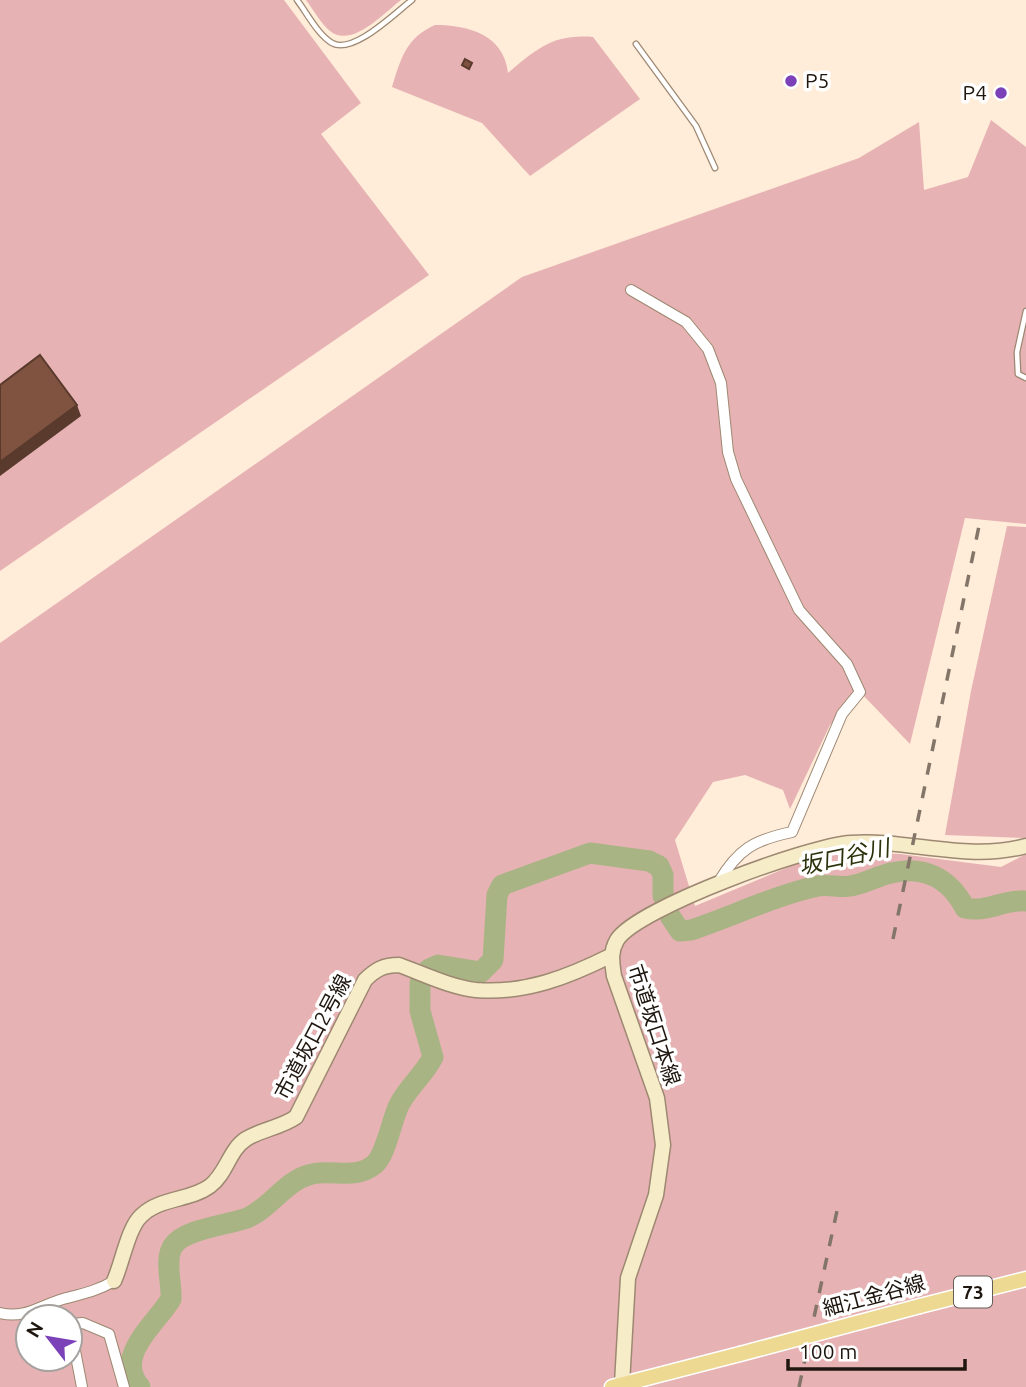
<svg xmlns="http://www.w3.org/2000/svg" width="1026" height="1387" viewBox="0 0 1026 1387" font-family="Ubuntu,'Noto Sans JP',sans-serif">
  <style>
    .green { fill: #e7b2b3; fill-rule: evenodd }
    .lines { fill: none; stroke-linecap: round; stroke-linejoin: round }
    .river { stroke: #a9b485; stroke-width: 21 }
    .lane-casing { stroke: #9d8872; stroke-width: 7 }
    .street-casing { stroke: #9d8872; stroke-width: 12 }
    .secondary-casing { stroke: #9d8872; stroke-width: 17 }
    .primary-casing { stroke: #fff; stroke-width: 17 }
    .lane { stroke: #fff; stroke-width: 4.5 }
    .street { stroke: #fff; stroke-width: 10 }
    .secondary { stroke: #f6ecc8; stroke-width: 14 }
    .primary { stroke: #edd991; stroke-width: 14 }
    .rail { stroke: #837669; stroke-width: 3.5; stroke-dasharray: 12 12; stroke-linecap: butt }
    .primary-bridge-casing { stroke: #fff; stroke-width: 17; stroke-linecap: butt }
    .primary-bridge { stroke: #edd991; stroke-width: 14 }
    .shaded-wall { fill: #593a2d }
    .building { fill: #7f5340; stroke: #593a2d; stroke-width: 2 }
    .poi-dot { fill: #7a41b8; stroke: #fff; stroke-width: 2.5 }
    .labels { text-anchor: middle; stroke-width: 7; stroke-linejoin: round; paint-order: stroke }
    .shield { fill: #fff; stroke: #625d57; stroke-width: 2 }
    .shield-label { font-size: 19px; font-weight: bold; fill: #1f170f }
    .poi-label { font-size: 21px; fill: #1f170f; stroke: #fff; text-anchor: start }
    .street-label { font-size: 21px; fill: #1f170f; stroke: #fff }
    .water-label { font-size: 23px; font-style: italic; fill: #2b320c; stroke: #fff }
  </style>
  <rect width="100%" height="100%" fill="#ffecd9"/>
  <path class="green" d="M0 0H284L361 103 321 134 429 275 0 571Z
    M306 0H401C385 12 352 49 330 31 321 24 313 9 306 0Z
    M435 25C469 25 504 35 508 73 538 48 553 34 593 37L640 99 530 176 482 123 392 87C401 58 406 38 435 25Z
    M991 120 1026 147V524L965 518 910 744 860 692 830 725 790 809 783 790 745 775 713 782 675 840 695 906 815 856 852 852 900 854 1001 867 1026 854V1387H0V643L522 277 859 158 919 122 924 190 968 177ZM28 1317H70V1359H28Z
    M1007 526 1026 527V838L945 835 971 691Z"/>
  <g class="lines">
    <path class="river" d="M670 916 680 931 691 930C733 916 776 895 818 886 829 884 840 888 850 886 864 884 877 876 891 873 925 865 950 879 965 908 987 913 1004 899 1026 901
      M429 969 438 965 481 972 493 960 497 895 502 885 590 853 649 861 659 866 663 875V896
      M140 1387C113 1356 156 1324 171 1299 172 1283 164 1259 173 1246 184 1229 228 1225 247 1218 273 1207 287 1176 318 1173 339 1171 357 1179 375 1164 386 1154 392 1119 399 1105 408 1087 424 1075 433 1057L420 1011V983"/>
    <g class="lane-casing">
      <path id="lane" d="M297 0C307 13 318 35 332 43 353 55 395 13 412 0
        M636 44 696 126 715 168
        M1026 311 1017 352 1018 374 1026 378"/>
    </g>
    <g class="street-casing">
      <path id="street" d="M631 290 686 322 708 349 721 383 728 452 736 479 799 610 847 664 860 692 842 714 792 832C754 840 738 849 718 883
        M50 1304 57 1317
        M0 1313C25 1319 39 1306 63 1299 82 1294 97 1291 114 1281
        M70 1324 83 1323 109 1334 124 1387
        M70 1325 82 1387"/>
    </g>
    <g class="secondary-casing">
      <path id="secondary" d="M114 1281C122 1264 128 1228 141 1216 160 1197 190 1201 210 1186 227 1173 229 1150 246 1139 262 1129 280 1128 296 1117L365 980C376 969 384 965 399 965 424 974 450 987 476 990 525 994 568 977 610 956
        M622 1384 628 1278 656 1195 663 1145 657 1098 614 976C612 962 610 952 617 940 637 908 811 845 851 843 910 839 967 862 1026 846"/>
    </g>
    <g class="primary-casing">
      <path id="primary" d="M920 1306 1026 1279
        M612 1387 740 1354"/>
    </g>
    <use href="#lane" class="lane"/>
    <use href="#street" class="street"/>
    <use href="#secondary" class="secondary"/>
    <use href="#primary" class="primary"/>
    <path class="rail" d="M893 939 979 526
      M799 1387 838 1206"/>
    <g class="primary-bridge-casing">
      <path id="primary-bridge" d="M740 1354 920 1306"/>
    </g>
    <use href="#primary-bridge" class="primary-bridge"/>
  </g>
  <path class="shaded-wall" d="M77 405 81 416 0 476V462Z"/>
  <path class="building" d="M465 59 472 63 469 69 462 65Z
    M40 355 77 405 0 462V385Z"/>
  <g class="poi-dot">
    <circle cx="791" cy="81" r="7"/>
    <circle cx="1001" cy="93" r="7"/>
  </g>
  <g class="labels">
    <rect class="shield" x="954" y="1276.5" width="38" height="31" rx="5"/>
    <g class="shield-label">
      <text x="973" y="1299">73</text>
    </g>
    <g class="poi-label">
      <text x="805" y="88">P5</text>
      <text x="987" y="100" text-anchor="end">P4</text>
    </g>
    <g class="street-label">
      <text transform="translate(654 1025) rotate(72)" y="7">市道坂口本線</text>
      <text transform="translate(313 1037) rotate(-62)" y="7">市道坂口2号線</text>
      <text transform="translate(874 1296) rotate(-15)" y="7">細江金谷線</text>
    </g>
    <g class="water-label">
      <text transform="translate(844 857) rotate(-12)" y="8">坂口谷川</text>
    </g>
  </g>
  <g transform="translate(49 1338) rotate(301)"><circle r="33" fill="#ffffff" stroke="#a5a29f" stroke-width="2"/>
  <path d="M0-5L12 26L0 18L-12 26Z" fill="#7a41b8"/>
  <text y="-10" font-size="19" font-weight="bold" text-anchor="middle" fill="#1f170f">N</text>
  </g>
  <path d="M788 1359v10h177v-10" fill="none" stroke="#1f170f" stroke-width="3.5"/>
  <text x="799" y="1359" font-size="21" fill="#1f170f" stroke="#ffffff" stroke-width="5" paint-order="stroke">100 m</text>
</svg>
